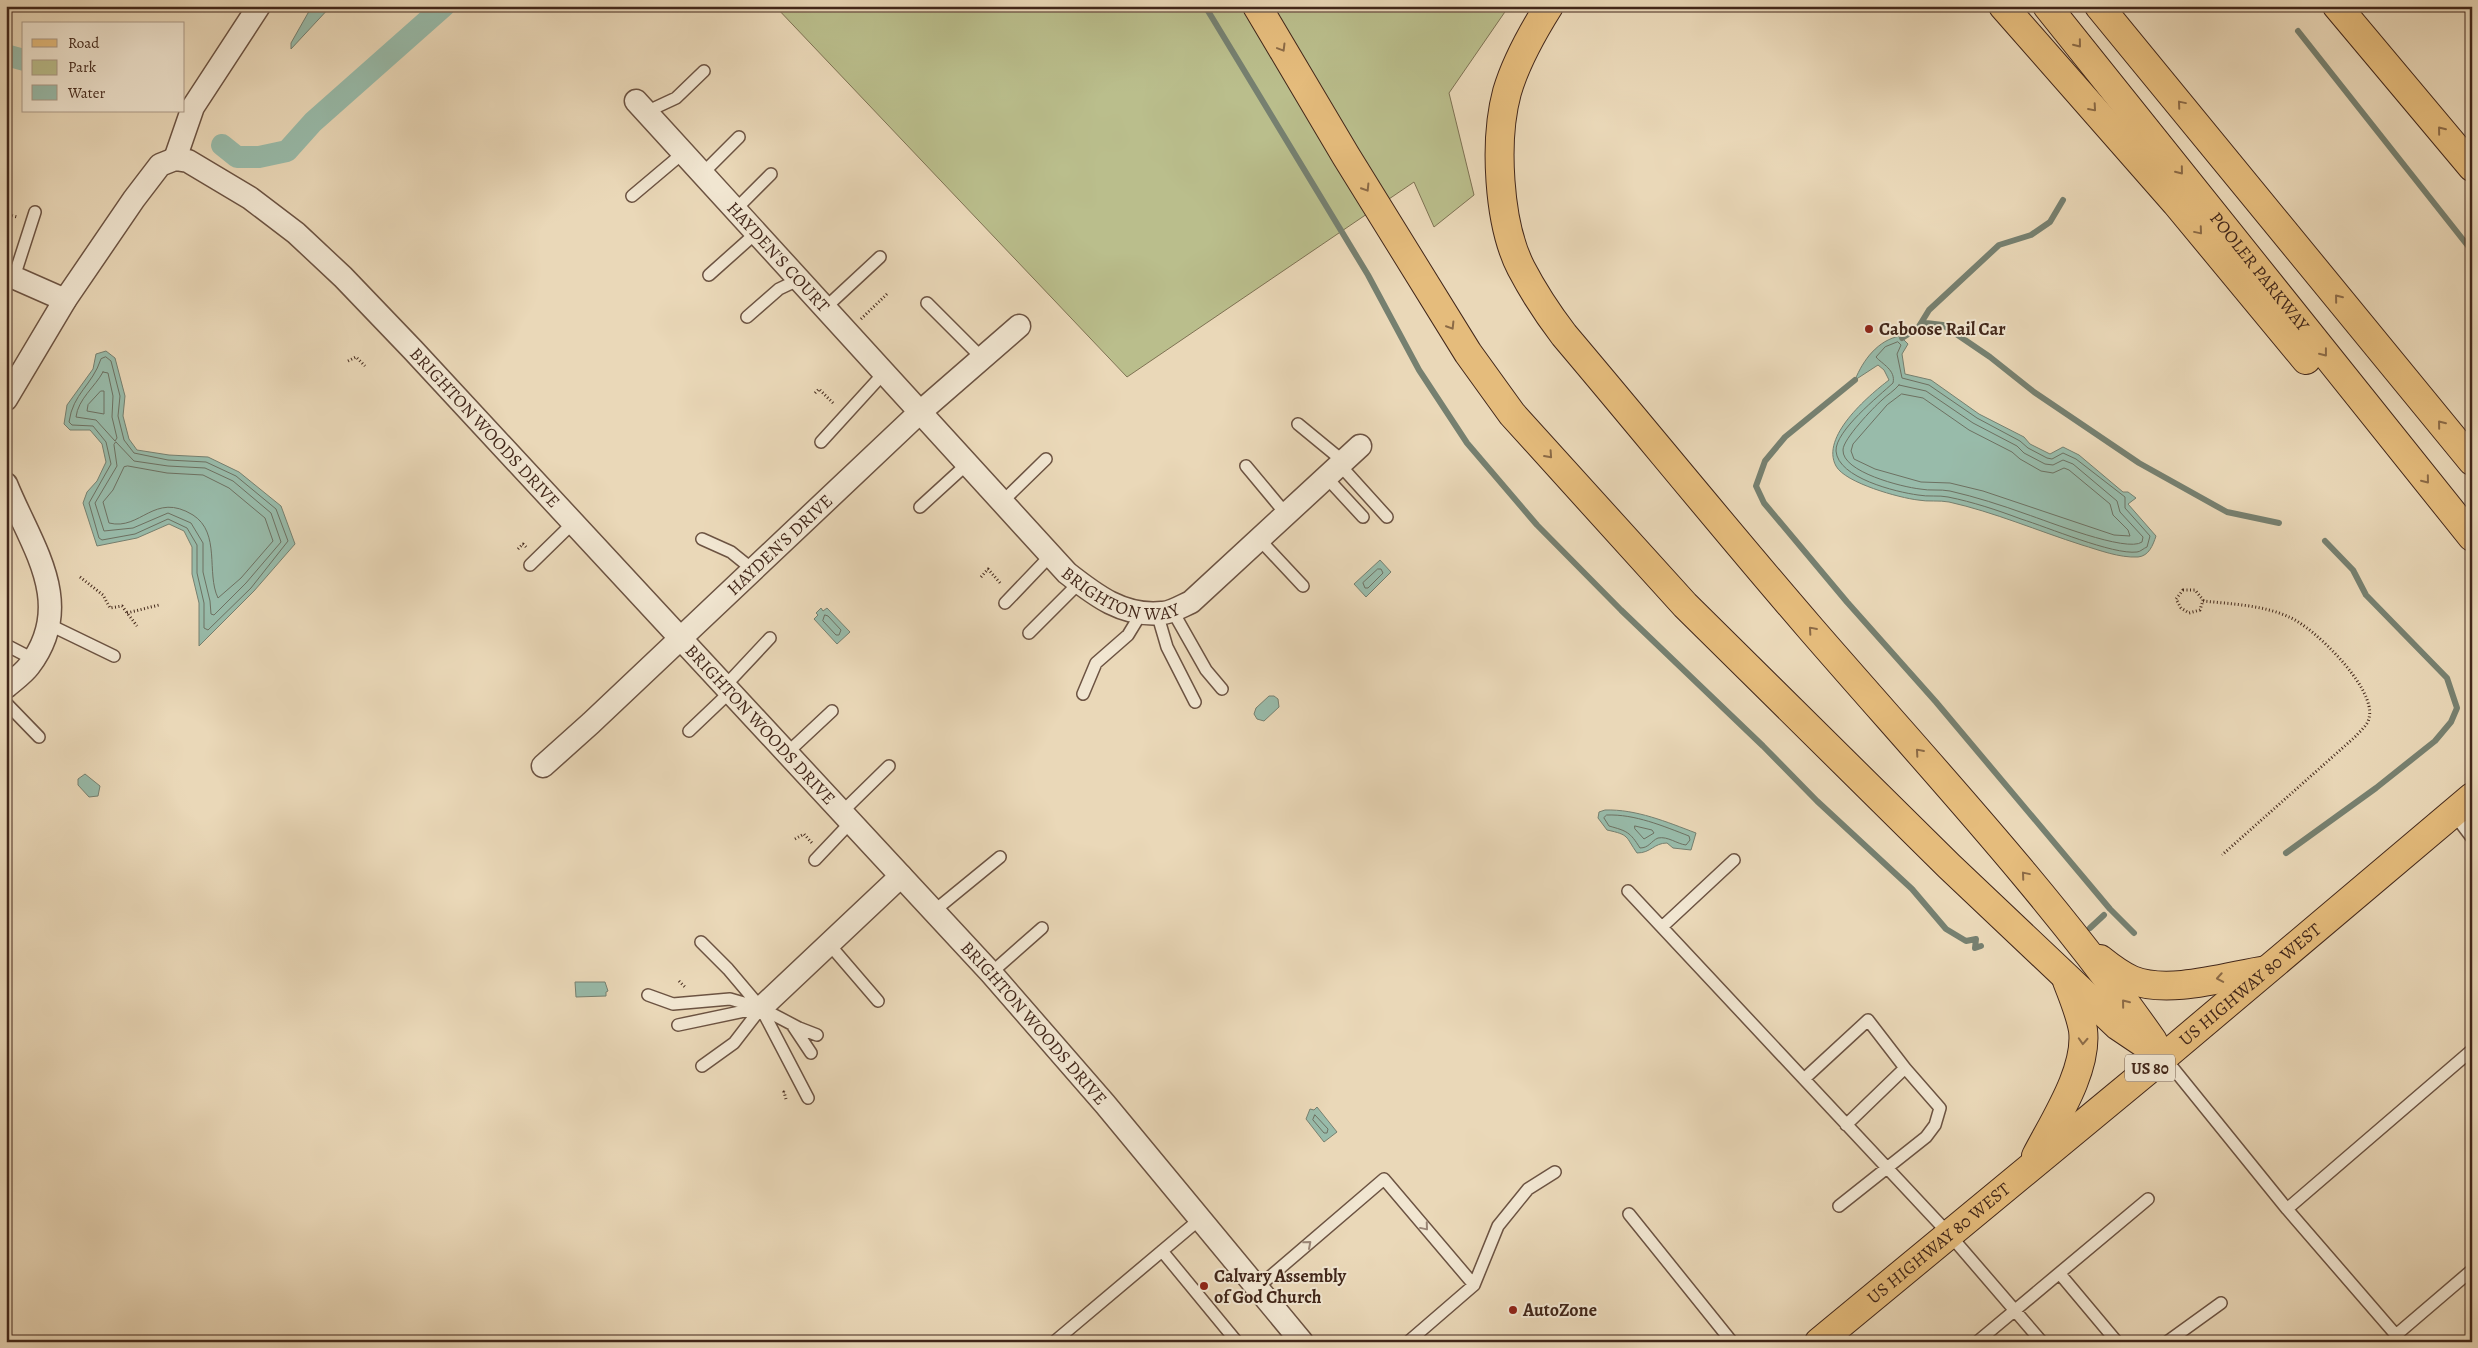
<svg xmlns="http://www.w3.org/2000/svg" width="2478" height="1348" viewBox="0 0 2478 1348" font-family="Alegreya,serif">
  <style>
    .green { fill: #babe8c; stroke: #7e7253 }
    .water { fill: #98bbaa; stroke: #768070 }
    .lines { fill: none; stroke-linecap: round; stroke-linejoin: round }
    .shore { stroke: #6d7162; stroke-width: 1 }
    .stream { stroke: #768070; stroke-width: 6 }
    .canal { stroke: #98bbaa; stroke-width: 22 }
    .lane-casing { stroke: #6c5342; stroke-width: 14 }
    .street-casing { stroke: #6c5342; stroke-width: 25 }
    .primary-casing { stroke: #42271a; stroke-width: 30 }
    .path { stroke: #42271a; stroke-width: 3; stroke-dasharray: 1 2.5; stroke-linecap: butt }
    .lane { stroke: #f1e6d1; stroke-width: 11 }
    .street { stroke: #f1e6d1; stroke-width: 22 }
    .primary { stroke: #e5bc7c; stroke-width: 28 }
    .oneway { stroke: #8b6a46 }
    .oneway2 { stroke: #9a8676 }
    .poi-dot { fill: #8f2418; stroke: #f1e6d1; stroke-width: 2 }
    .labels { text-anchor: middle; stroke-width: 4; stroke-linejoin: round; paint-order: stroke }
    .shield { fill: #f1e6d1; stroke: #766051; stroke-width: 1 }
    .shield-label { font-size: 16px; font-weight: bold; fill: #42271a }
    .street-label { font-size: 18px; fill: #42271a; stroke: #f1e6d1 }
    .poi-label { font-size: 18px; font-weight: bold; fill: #42271a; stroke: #f1e6d1; text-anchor: start }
  </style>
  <rect width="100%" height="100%" fill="#ead8b8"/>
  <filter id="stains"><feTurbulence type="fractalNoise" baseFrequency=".004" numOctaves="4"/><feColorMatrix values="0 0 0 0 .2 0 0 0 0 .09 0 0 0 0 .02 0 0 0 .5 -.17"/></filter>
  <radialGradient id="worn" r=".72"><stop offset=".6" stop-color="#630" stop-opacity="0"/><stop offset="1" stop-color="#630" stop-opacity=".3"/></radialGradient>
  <path class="green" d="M775 6H1509L1449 93 1474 195 1434 227 1414 182 1127 377Z"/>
  <path class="water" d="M312 6H331L291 49V43Z
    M1900 336 1908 344 1902 354 1905 374 1931 380 1979 414 2024 437 2030 444 2050 454 2063 447 2079 455 2123 492H2128L2136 498 2128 504 2156 536C2153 545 2149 556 2138 557 2119 558 2099 550 2082 545 2038 531 1994 512 1949 502 1939 500 1928 502 1918 500 1900 498 1845 483 1836 466 1820 437 1868 396 1889 380L1884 370 1878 365 1855 380C1863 360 1878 340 1900 336Z
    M106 351 115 358 125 396 123 416 129 439 137 450 169 455 208 457 239 472 281 506 295 544 254 591 199 646V603L192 574V547L184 531 169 524 137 538 97 546 83 503 87 492 97 481 106 462 102 444 90 430H70L64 424 67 405 93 369 96 354Z
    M1380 560 1391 572 1366 597 1354 584Z
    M821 608 823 611 827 608 850 632 837 644 814 619 818 615 816 613Z
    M1269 696H1274L1278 699 1279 707 1264 721 1257 719 1254 714 1256 708Z
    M85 774 100 786 98 796 89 797 78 785V779Z
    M1605 810C1636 809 1667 822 1696 833L1691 850 1673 848 1667 843C1654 843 1651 853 1637 853 1625 836 1630 835 1607 830L1598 818 1599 812Z
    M575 982H605L608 991 606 992V996L576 997Z
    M1317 1107 1337 1132 1324 1142 1306 1119 1310 1109 1314 1110Z"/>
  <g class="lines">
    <path class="shore" d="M1898 342 1901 345 1897 354 1902 378 1929 385 1977 418 2020 441 2028 448 2047 458 2052 459 2063 453 2076 459 2125 497V508L2150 536 2147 547C2144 548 2140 552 2137 552 2113 555 2047 527 2021 519 1997 510 1973 502 1948 497 1939 495 1928 497 1918 495 1896 492 1838 478 1836 451 1835 431 1879 396 1893 383 1896 370 1882 364 1876 357L1885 347Z
      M106 357 111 361 120 396 118 416 124 440 134 453 168 460 206 462 236 476 276 509 288 541 251 588 208 630 204 628V603L197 573V545L187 528 168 519 135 534 102 540 99 538 89 503 111 464 106 442 93 426 72 425 69 422C73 393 92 386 101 359Z
      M103 372 108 373 113 396 112 417 117 438 115 441 96 420 76 417C78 399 95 387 103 372Z
      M1899 385 1926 391 1973 423 2017 446 2024 453 2045 464 2053 465 2063 460 2073 464 2117 501 2120 512 2143 537 2142 542C2127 553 2047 521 2026 514 2001 505 1976 497 1950 491 1940 489 1930 491 1920 489 1902 487 1842 472 1843 450 1843 439 1873 408 1882 400 1887 395 1894 391 1899 385Z
      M101 391H104V414L87 411 88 405Z
      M1902 394 1923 398 1969 430 2012 452 2020 459 2041 471 2053 473 2064 468 2069 470 2110 504 2113 515 2128 530 2130 536 2114 535 1983 491 1950 483 1921 482 1875 469 1854 459 1851 451 1853 444 1887 405Z
      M116 442 134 461 168 466 205 468 233 481 271 513 281 542 246 583 214 615 211 614 210 601 203 572V543L191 523 168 513 133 528 104 531 95 503 117 466 114 445Z
      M128 466 167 473 203 475 229 488 265 518 273 541 241 578 218 598C206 573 221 533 193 515 154 491 141 531 109 523L103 502 113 490 124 467Z
      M1378 569H1381L1383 573 1368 588H1365L1363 583Z
      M825 615 828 616 841 630 839 635H836L823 621Z
      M1607 815C1635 814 1663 826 1689 836L1690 840 1686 845C1677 844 1668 836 1658 838 1651 841 1649 848 1640 848 1630 832 1627 831 1609 826L1604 818Z
      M1635 826 1652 830 1654 833 1644 839 1635 829Z
      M1315 1115 1328 1129 1327 1133H1324L1313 1120Z"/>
    <path class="stream" d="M1205 6 1368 275 1419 370 1467 443 1537 525 1621 610 1763 746 1817 801 1912 889 1946 929 1966 941 1976 939 1975 948 1981 946
      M2298 31 2472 251
      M1918 328 1929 310 1999 245 2031 235 2050 222 2063 200
      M1902 338 1926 323 1943 325 1990 357 2034 392 2139 463 2227 512 2279 523
      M1855 380 1785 437 1765 461 1756 486 1764 503 1847 602 1936 702 2110 909 2134 933
      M2286 853 2376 788 2435 741 2451 722 2457 708 2447 678 2366 595 2353 570 2325 541
      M2090 928 2104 915"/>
    <path class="canal" d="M6 55 24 60
      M222 145 237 157H259L287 151 313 122 444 6"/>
    <g class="lane-casing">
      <path id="lane" d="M646 112 676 98 704 71
        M702 174 739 137
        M632 196 683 153
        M735 210 771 174
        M709 275 756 233
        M14 277 35 212
        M927 303 982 358
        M824 309 880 257
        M747 317 779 289 798 280
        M1298 424 1343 461
        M821 442 883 374
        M1339 464 1387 517
        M1246 466 1286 514
        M1326 477 1363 517
        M1001 503 1046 459
        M920 507 966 465
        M702 539 731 552 752 569
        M1259 539 1303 586
        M530 565 573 523
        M1005 603 1050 556
        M1172 610 1206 670 1222 689
        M1157 613 1167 647 1195 702
        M50 625 114 656
        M1029 633 1079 583
        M6 645 33 659
        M725 686 770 638
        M1083 694 1096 663 1128 635 1142 612
        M6 703 39 737
        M689 731 730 692
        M787 753 832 711
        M842 812 889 766
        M2453 813 2472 838
        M815 860 851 822
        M1628 891 1949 1234 2042 1342
        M934 911 1000 857
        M1662 927 1734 860
        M701 942 728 969 761 1008 808 1098
        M829 944 878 1001
        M991 973 1042 928
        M648 995 673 1004 730 999 761 1008 799 1028 817 1035
        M678 1025 759 1008
        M793 1026 811 1053
        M2472 1050 2287 1209 2396 1335 2472 1270
        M2164 1057 2287 1209
        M702 1066 734 1043 761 1008
        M1804 1079 1868 1020 1905 1068 1846 1125
        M1839 1206 1926 1137 1935 1125 1940 1108 1905 1068
        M1629 1214 1732 1342
        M1162 1251 1237 1342
        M2060 1274 2117 1342
        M1474 1285 1498 1226 1528 1189 1555 1172
        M1258 1287 1384 1179 1474 1285 1408 1342
        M1054 1342 1200 1219
        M1977 1342 2148 1199
        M2167 1342 2221 1303"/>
    </g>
    <g class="street-casing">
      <g id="street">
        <path id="s1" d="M636 101 1067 573C1095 595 1123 617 1162 613 1171 613 1182 606 1191 602L1360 446"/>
        <path d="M175 159 193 107 259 6"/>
        <path d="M6 274 65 300"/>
        <path id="s2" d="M6 399 65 300 134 199 160 165 175 159 188 161 250 198 296 233 343 277 413 350 991 973 1105 1104 1302 1342"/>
        <path d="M6 484C31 546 77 603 29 666 23 674 14 680 6 687"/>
        <path id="s3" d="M543 766 591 723 919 413 1019 326"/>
        <path d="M761 1008 901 876"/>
      </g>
    </g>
    <g class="primary-casing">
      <g id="primary">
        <path d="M1257 6 1346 156 1468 353 1512 414 1685 605 1949 866 2118 1026 2164 1057"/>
        <path d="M1549 6C1532 33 1516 61 1507 92 1494 140 1498 223 1521 268 1533 291 1548 314 1564 335 1647 433 1727 532 1811 629 1928 764 2050 894 2153 1041"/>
        <path d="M2003 6 2176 203 2306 360"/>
        <path id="s4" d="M2047 6 2472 537"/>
        <path d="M2099 6 2472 461"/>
        <path d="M2337 6 2472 167"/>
        <path d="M2100 959C2110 967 2120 975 2132 980 2169 995 2228 976 2266 970"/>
        <path d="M2036 1156C2054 1121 2088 1070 2083 1030 2080 1013 2073 997 2067 981"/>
        <path id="s5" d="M1819 1342 2164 1057 2472 797"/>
      </g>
    </g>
    <path class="path" d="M9 203 6 214 17 217
      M861 319 888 293
      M348 361 356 357 365 366
      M815 393 819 389 834 404
      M518 549 523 544 526 547
      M80 577 103 595 110 608 122 606 137 626
      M981 577 988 569 1001 584
      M2183 590H2195L2203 600 2200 610 2189 613 2181 608 2176 599Z
      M2203 601C2231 604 2263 605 2289 617 2314 627 2377 689 2369 718 2368 725 2360 731 2356 736L2222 855
      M127 613 159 605
      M795 839 804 834 812 843
      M679 981 686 988
      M786 1099 784 1092 787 1091"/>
    <use href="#lane" class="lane"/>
    <use href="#street" class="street"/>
    <use href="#primary" class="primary"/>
  </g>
  <defs><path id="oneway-chevron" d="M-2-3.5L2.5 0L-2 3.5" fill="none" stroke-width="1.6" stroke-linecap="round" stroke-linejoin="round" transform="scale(1.25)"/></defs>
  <g class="oneway">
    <use href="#oneway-chevron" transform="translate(2078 44) rotate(51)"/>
    <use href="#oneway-chevron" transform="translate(1282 48) rotate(59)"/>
    <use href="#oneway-chevron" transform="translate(2181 104) rotate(-130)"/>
    <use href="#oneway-chevron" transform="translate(2093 108) rotate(49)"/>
    <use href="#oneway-chevron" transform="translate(2441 130) rotate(-129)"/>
    <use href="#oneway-chevron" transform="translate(2180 171) rotate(51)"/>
    <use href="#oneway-chevron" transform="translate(1366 188) rotate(58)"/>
    <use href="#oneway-chevron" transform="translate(2199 231) rotate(50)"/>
    <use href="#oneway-chevron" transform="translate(2338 298) rotate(-129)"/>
    <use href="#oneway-chevron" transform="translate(1451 326) rotate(58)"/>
    <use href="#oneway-chevron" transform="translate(2324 353) rotate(52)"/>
    <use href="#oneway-chevron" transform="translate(2441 424) rotate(-129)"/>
    <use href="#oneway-chevron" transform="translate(1549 455) rotate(48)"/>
    <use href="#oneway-chevron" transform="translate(2426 480) rotate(51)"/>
    <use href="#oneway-chevron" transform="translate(1812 630) rotate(-131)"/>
    <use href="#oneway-chevron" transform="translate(1919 752) rotate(-131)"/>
    <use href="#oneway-chevron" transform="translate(2025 875) rotate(-130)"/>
    <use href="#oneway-chevron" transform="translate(2220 978) rotate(170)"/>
    <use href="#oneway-chevron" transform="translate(2125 1003) rotate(-129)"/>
    <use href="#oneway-chevron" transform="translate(2083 1041) rotate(93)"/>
  </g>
  <g class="oneway2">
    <use href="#oneway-chevron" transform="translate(1425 1227) rotate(50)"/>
    <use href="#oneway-chevron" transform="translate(1308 1244) rotate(-41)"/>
  </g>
  <g class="poi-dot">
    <circle cx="1869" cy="329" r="5"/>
    <circle cx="1204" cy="1286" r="5"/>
    <circle cx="1513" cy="1310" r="5"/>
  </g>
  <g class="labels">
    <rect class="shield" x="2125" y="1054.5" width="50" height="27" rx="4"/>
    <g class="shield-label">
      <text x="2150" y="1074">US 80</text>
    </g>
    <g class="street-label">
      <text dy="6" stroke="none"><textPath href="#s1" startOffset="211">HAYDEN'S COURT</textPath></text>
      <text dy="6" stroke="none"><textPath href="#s4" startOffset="340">POOLER PARKWAY</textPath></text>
      <text dy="6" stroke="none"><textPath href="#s2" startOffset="711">BRIGHTON WOODS DRIVE</textPath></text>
      <text dy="6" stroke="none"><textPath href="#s3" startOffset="324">HAYDEN'S DRIVE</textPath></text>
      <text dy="6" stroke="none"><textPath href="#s1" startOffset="699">BRIGHTON WAY</textPath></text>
      <text dy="6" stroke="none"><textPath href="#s2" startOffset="1116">BRIGHTON WOODS DRIVE</textPath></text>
      <text dy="6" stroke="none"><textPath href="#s5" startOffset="560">US HIGHWAY 80 WEST</textPath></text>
      <text dy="6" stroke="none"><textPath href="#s2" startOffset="1521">BRIGHTON WOODS DRIVE</textPath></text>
      <text dy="6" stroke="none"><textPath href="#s5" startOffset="155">US HIGHWAY 80 WEST</textPath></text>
    </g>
    <g class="poi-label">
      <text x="1879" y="335">Caboose Rail Car</text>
      <text x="1214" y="1282">Calvary Assembly<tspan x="1214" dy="21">of God Church</tspan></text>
      <text x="1523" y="1316">AutoZone</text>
    </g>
  </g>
  <rect width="2478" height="1348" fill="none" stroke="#ead8b8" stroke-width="25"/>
  <rect x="8" y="8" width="2463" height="1333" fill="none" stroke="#42271a" stroke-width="2.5"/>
  <rect x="12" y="12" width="2453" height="1323" fill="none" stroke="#42271a"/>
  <rect x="22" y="22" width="162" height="90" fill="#f1e6d1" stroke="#ab9a88"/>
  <rect x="32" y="39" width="25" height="8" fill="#e5bc7c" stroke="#ab9a88"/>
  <text x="68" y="48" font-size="15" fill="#42271a">Road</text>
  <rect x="32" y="60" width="25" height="15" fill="#babe8c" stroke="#ab9a88"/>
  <text x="68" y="72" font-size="15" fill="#42271a">Park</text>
  <rect x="32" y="85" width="25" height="15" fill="#98bbaa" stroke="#ab9a88"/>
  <text x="68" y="98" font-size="15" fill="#42271a">Water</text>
  <rect width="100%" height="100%" filter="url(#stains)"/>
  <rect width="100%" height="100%" fill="url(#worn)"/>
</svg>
